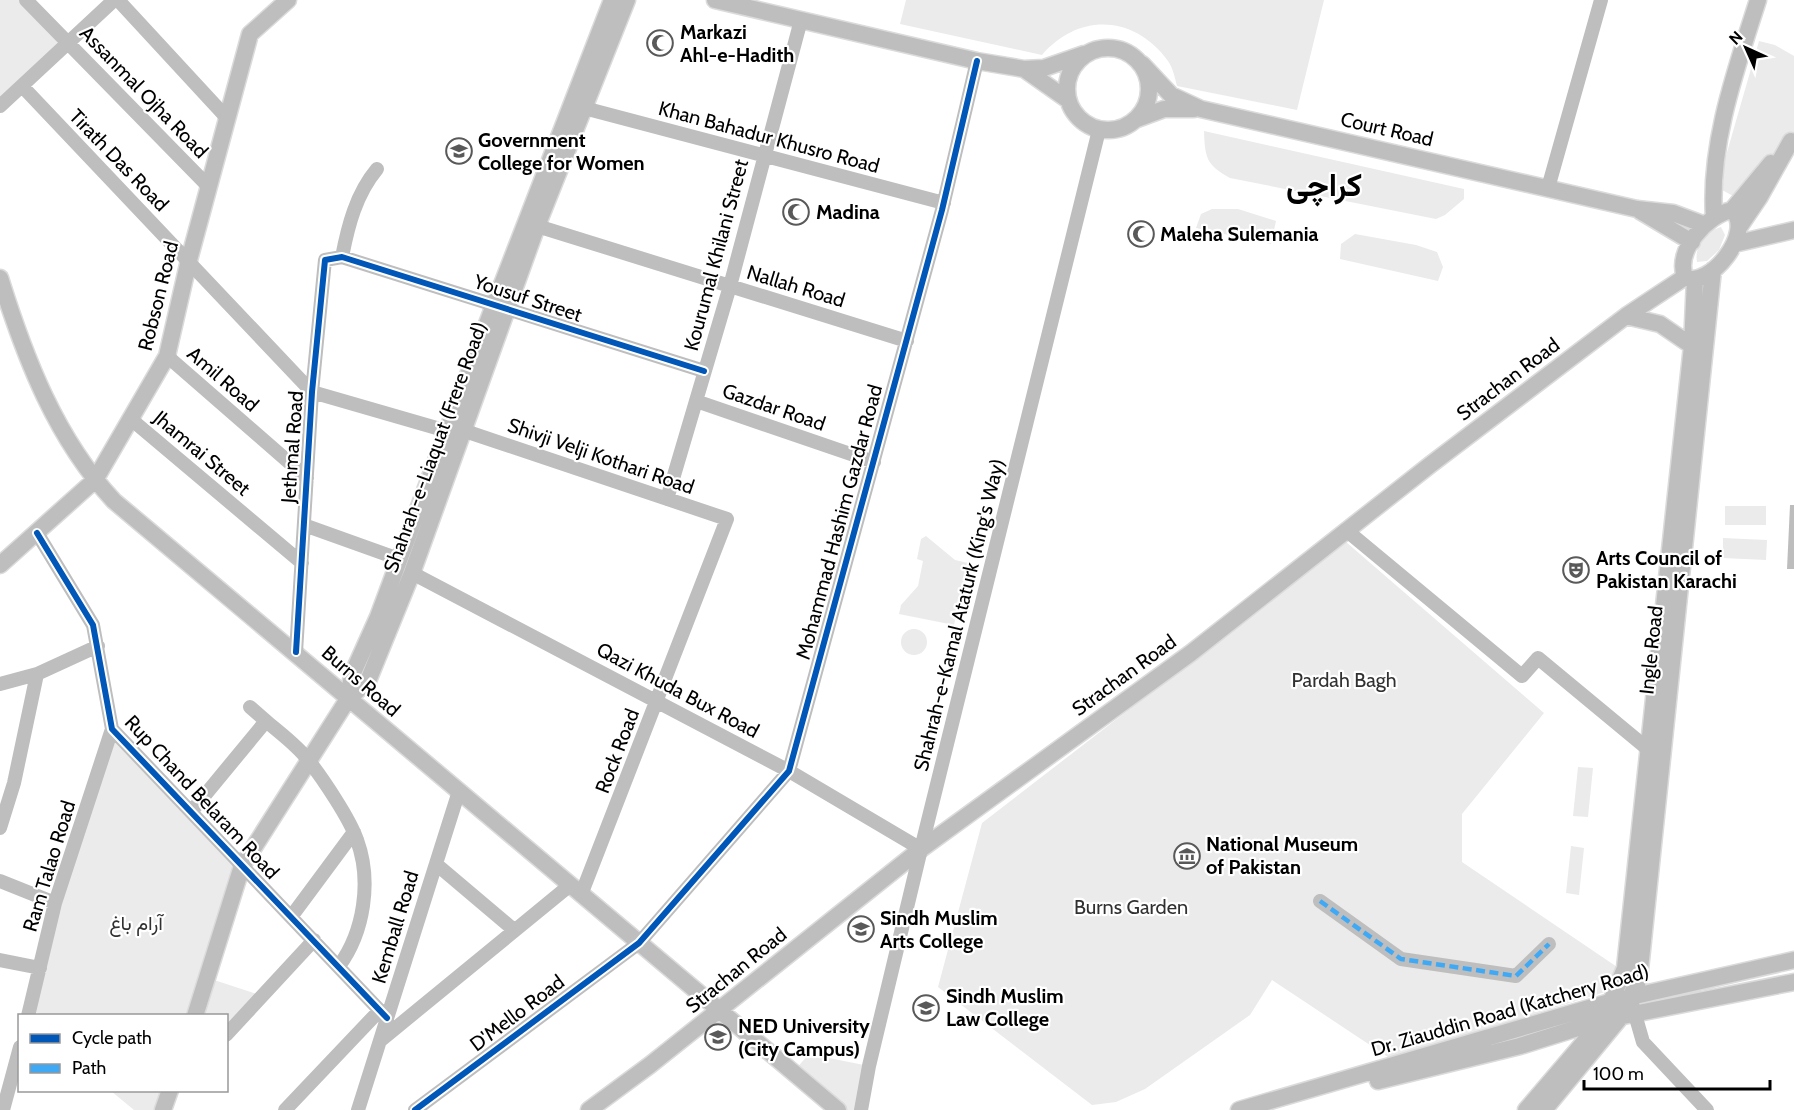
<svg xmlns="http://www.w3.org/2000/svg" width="1794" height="1110" viewBox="0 0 1794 1110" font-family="Cabin,Vazirmatn,sans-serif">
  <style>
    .green { fill: #ebebeb }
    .water { fill: #bdbdbd }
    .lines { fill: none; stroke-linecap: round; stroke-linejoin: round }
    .major-casing { stroke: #dbdbdb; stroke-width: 19 }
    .minor { stroke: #bebebe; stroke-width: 14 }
    .major { stroke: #bebebe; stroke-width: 16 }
    .quiet { stroke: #3fa9f5; stroke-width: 4.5; stroke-dasharray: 9 4.5; stroke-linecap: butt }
    .cycleway-casing { stroke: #fff; stroke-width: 10 }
    .cycleway { stroke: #0057b8; stroke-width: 6 }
    .labels { text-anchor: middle; stroke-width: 4.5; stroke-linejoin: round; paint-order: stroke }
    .poi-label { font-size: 20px; font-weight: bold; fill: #000; stroke: #fff; text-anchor: start }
    .street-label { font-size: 20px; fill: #000; stroke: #fff }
    .park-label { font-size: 20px; fill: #313131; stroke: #fff }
    .town-label { font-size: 32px; font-weight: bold; fill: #000; stroke: #fff }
  </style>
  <rect width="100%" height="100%" fill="#fff"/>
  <path class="green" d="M0 0H26L70 43 0 106Z
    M906 0H1324L1297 110 1177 86C1175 78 1173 68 1168 61 1134 14 1078 13 1042 55L900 24Z
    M1759 41 1775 45 1794 56V143L1747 204 1717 187Z
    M1204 131 1464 189V199L1445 215 1436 219 1230 178C1206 165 1205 157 1204 131Z
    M1212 209H1238L1276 221 1271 244 1196 228 1201 214Z
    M1721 227 1725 235 1719 250 1707 261 1697 262C1694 247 1706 231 1721 227Z
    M1355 234 1416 245 1437 252 1443 267 1438 281 1340 259 1341 244Z
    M1725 506H1766V525H1725Z
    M926 536 955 560 968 563 954 625 899 614 901 605 918 586 923 561 917 559 921 539Z
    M1723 538 1767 540 1766 560 1723 558Z
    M1346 542 1544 713 1462 814V862L1623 971 1605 992 1391 1059 1272 980 1250 1015 1145 1089 1116 1102 1092 1105 938 987 982 823Z
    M901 642a13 13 0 1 1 26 0a13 13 0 1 1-26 0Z
    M112 729 242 866 194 1015 49 1016 29 1011Z
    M1578 767 1593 768 1588 817 1573 816Z
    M1571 846 1584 848 1579 895 1566 893Z
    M208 978 263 996 227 1035 226 1016H195Z
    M809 1054 869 1066 858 1110H839L794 1071Z
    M111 1091H176L163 1110H134Z"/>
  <path class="water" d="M1790 505H1794V569H1787Z"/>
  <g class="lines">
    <g class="major-casing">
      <path id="major" d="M715 0 977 61 1024 69 1068 100
        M1067 89a41 41 0 1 1 82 0a41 41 0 1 1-82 0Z
        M1142 64 1171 95 1201 109 1637 209 1673 213 1705 225
        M1024 69 1044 68 1084 54
        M1137 119 1164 109H1194
        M1732 210C1756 231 1709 290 1685 277 1675 250 1707 215 1732 210Z
        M1732 210 1771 163
        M1640 211 1692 242
        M1714 217C1709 144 1736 69 1758 0
        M1740 226 1759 198 1791 141
        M1734 244 1794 230
        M0 278C25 358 56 439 114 501L838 1110
        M1626 316 1660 324 1692 346
        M0 565 95 480 167 356 189 260 250 34 288 0
        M348 699 368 681 412 573 537 226 627 0
        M195 1016 242 866 348 699 352 675 378 617 494 305 612 0
        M1378 1081 1520 1046 1603 1020 1794 982
        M163 1110 170 1090
        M589 1110 650 1065 921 849 1191 653 1430 465 1626 316 1685 277
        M1239 1110 1613 1001 1794 960
        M1526 1110 1603 1020 1625 968 1692 346 1695 279
        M1544 1110 1620 1018 1639 979 1713 270"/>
    </g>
    <path class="minor" d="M26 0 209 187
      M118 0 227 118
      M22 86 312 392 447 431
      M0 106 114 0
      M584 108 944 203
      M1548 188 1601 0
      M537 226 907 341
      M342 257C348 226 356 194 377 169
      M167 356 307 478
      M696 401 874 462
      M132 420 302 563
      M462 430 727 519 581 895
      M667 499 730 286 801 20
      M304 525 399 559
      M1346 530 1522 676 1538 658 1649 750
      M37 533 93 625 112 729 387 1018
      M412 573 789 771 921 849
      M296 652 312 392 325 260 342 257 704 371
      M0 684 37 674 98 646
      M250 707 266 721
      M191 812 266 721C280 733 298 746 309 761 323 779 350 819 357 840 372 881 364 932 339 966
      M0 828 14 783 37 674
      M436 864 514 930
      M0 881 55 903
      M1320 901 1401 959 1516 976 1549 944
      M291 917 354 832
      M0 960 40 968
      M1632 1004 1643 1042 1707 1110
      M28 1016 55 903 112 729
      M226 1035 314 940
      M381 1040 569 886
      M3 1110 20 1047
      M285 1110 380 1010
      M358 1110 459 791
      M415 1110 639 943 789 771 942 210 977 61
      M861 1110 869 1066 921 849 1099 130"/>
    <use href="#major" class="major"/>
    <path class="quiet" d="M1320 901 1401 959 1516 976 1549 944"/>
    <g class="cycleway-casing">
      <path id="cycleway" d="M37 533 93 625 112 729 387 1018
        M296 652 312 392 325 260 342 257 704 371
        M415 1110 639 943 789 771 942 210 977 61"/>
    </g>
    <use href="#cycleway" class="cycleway"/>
  </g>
  <defs>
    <g id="mosque-ring" transform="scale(1.35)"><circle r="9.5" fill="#fff" stroke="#595959" stroke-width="1.5"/><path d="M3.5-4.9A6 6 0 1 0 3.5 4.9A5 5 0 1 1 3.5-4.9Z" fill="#595959"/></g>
    <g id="university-ring" transform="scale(1.35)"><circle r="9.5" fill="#fff" stroke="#595959" stroke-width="1.5"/><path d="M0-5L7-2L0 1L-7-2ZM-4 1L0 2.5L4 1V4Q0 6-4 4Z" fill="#595959"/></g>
    <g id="theatre-ring" transform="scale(1.35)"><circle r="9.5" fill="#fff" stroke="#595959" stroke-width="1.5"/><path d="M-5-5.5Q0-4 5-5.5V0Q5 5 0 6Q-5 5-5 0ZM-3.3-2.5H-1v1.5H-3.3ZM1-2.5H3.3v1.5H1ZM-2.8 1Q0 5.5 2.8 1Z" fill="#595959"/></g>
    <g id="museum-ring" transform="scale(1.35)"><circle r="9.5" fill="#fff" stroke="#595959" stroke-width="1.5"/><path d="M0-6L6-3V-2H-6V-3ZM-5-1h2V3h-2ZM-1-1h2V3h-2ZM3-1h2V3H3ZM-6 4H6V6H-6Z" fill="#595959"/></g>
  </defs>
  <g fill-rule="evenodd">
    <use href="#mosque-ring" x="660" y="43"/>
    <use href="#university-ring" x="459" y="151"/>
    <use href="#mosque-ring" x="796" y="212"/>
    <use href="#mosque-ring" x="1141" y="234"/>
    <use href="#theatre-ring" x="1576" y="570"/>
    <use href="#museum-ring" x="1187" y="856"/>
    <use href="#university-ring" x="861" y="929"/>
    <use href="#university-ring" x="926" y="1008"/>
    <use href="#university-ring" x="718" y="1037"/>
  </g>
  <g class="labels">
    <g class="poi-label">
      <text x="680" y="39">Markazi<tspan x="680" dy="23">Ahl-e-Hadith</tspan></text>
      <text x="478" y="147">Government<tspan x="478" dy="23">College for Women</tspan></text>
      <text x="816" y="219">Madina</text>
      <text x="1160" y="241">Maleha Sulemania</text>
      <text x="1596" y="565">Arts Council of<tspan x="1596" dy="23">Pakistan Karachi</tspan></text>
      <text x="1206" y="851">National Museum<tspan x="1206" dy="23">of Pakistan</tspan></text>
      <text x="880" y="925">Sindh Muslim<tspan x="880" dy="23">Arts College</tspan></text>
      <text x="946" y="1003">Sindh Muslim<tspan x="946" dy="23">Law College</tspan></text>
      <text x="738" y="1033">NED University<tspan x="738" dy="23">(City Campus)</tspan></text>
    </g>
    <g class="street-label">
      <text transform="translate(144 92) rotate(46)" y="7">Assanmal Ojha Road</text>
      <text transform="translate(1387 129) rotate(13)" y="7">Court Road</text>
      <text transform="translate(769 137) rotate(15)" y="7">Khan Bahadur Khusro Road</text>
      <text transform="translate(119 160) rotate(46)" y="7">Tirath Das Road</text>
      <text transform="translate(716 255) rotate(-75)" y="7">Kourumal Khilani Street</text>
      <text transform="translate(796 286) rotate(17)" y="7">Nallah Road</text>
      <text transform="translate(158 296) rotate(-76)" y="7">Robson Road</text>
      <text transform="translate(528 298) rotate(18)" y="7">Yousuf Street</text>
      <text transform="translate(223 379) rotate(41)" y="7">Amil Road</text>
      <text transform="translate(1508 379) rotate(-37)" y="7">Strachan Road</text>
      <text transform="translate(774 407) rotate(19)" y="7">Gazdar Road</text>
      <text transform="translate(292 447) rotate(-86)" y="7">Jethmal Road</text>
      <text transform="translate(435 447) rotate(-70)" y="7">Shahrah-e-Liaquat (Frere Road)</text>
      <text transform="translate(202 453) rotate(40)" y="7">Jhamrai Street</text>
      <text transform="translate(601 456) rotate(19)" y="7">Shivji Velji Kothari Road</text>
      <text transform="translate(839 522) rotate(-75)" y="7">Mohammad Hashim Gazdar Road</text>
      <text transform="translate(959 615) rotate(-76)" y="7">Shahrah-e-Kamal Ataturk (King's Way)</text>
      <text transform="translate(1651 650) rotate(-84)" y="7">Ingle Road</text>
      <text transform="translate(1124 675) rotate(-36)" y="7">Strachan Road</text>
      <text transform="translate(361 681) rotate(41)" y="7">Burns Road</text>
      <text transform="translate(678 690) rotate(28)" y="7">Qazi Khuda Bux Road</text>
      <text transform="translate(617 751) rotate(-69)" y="7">Rock Road</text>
      <text transform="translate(202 797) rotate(47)" y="7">Rup Chand Belaram Road</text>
      <text transform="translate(49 866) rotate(-73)" y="7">Ram Talao Road</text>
      <text transform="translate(395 927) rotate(-73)" y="7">Kemball Road</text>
      <text transform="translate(736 970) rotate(-39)" y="7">Strachan Road</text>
      <text transform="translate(1510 1010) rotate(-16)" y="7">Dr. Ziauddin Road (Katchery Road)</text>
      <text transform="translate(517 1013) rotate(-37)" y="7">D'Mello Road</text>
    </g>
    <g class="park-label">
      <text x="1344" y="687">Pardah Bagh</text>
      <text x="1131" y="914">Burns Garden</text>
      <text x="136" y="930">آرام باغ</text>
    </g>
    <g class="town-label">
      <text x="1324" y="196">کراچی</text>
    </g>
  </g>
  <rect x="18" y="1014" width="210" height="78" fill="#ffffff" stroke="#999999" stroke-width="1.5"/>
  <rect x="30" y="1034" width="30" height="9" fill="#0057b8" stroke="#999999" stroke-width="1.5"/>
  <text x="72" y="1044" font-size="18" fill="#000000">Cycle path</text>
  <rect x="30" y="1064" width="30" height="9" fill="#3fa9f5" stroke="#999999" stroke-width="1.5"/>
  <text x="72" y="1074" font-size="18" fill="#000000">Path</text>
  <g transform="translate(1746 48) rotate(315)" stroke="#ffffff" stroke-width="4.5" paint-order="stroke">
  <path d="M0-4.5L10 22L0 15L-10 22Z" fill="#000000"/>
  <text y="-9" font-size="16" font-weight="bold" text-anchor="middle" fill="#000000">N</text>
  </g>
  <path d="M1584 1080v9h186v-9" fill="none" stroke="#000000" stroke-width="3"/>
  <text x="1593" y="1080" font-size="18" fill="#000000" stroke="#ffffff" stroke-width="4.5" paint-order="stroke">100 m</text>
</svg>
